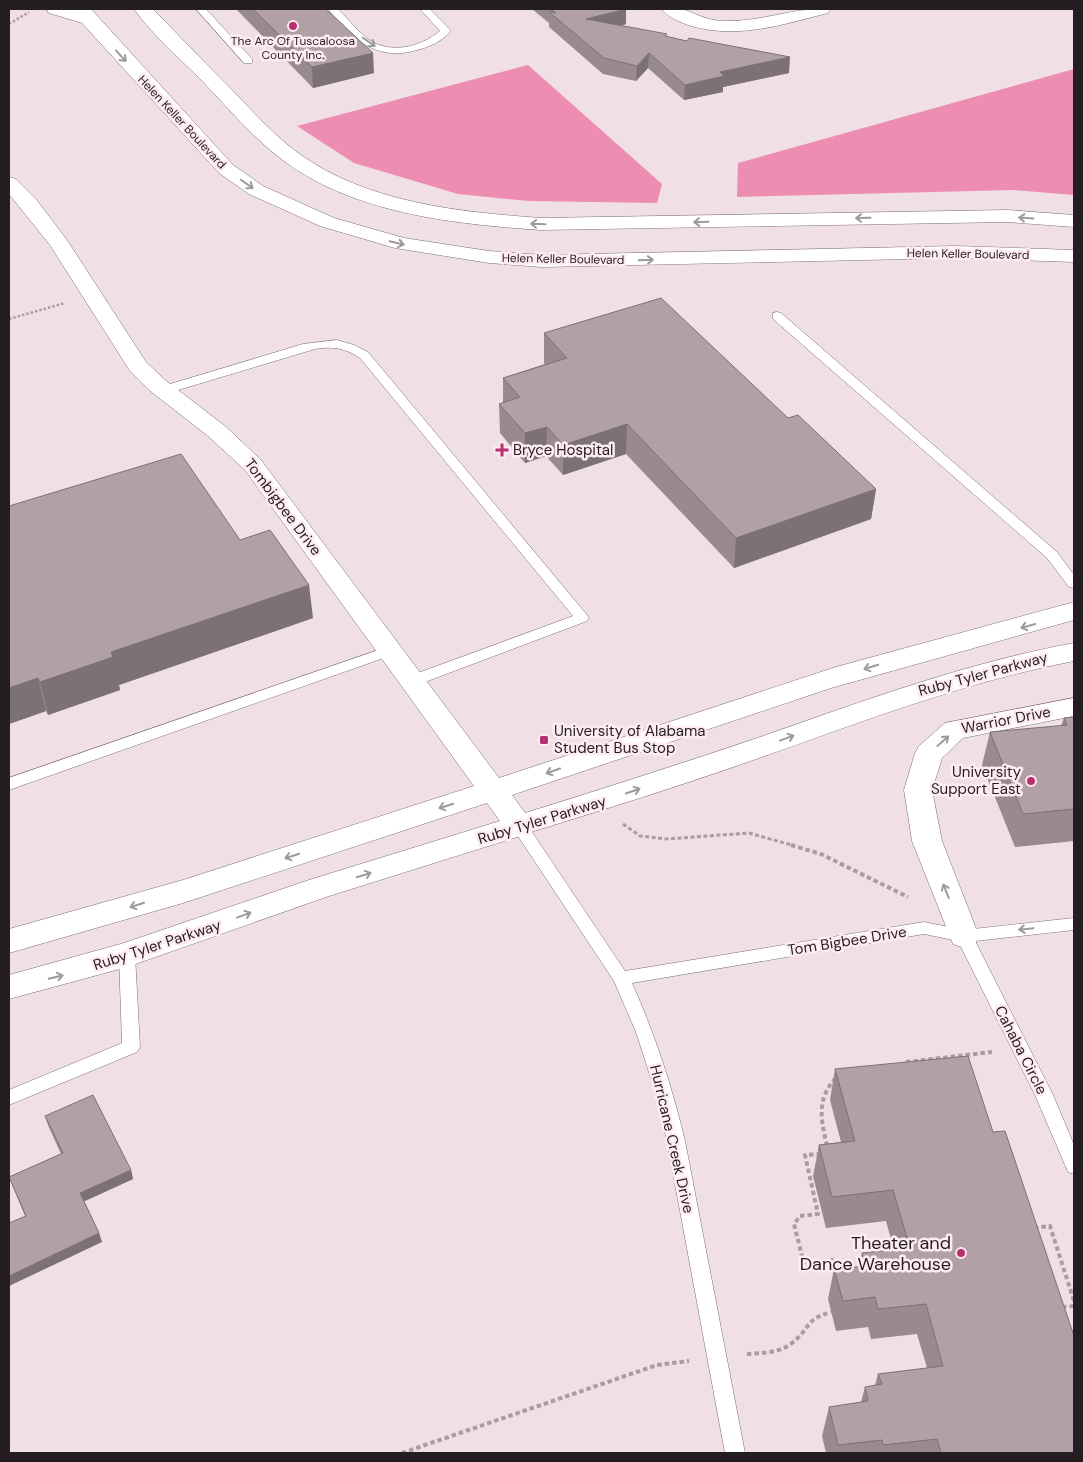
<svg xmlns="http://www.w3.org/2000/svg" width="1083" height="1462" viewBox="0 0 1083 1462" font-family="'DM Sans',sans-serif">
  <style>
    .forest { fill: #ed8db1 }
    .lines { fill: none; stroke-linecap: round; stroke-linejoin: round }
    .lane-casing { stroke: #7c6d72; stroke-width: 1 }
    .street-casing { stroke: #7c6d72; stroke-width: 1 }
    .secondary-casing { stroke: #7c6d72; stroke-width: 1 }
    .path-far2 { stroke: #aa9da1; stroke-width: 2.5; stroke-dasharray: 2.5 2; stroke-linecap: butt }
    .path-far1 { stroke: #aa9da1; stroke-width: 3; stroke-dasharray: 4 2.5; stroke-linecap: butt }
    .path { stroke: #aa9da1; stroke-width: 4; stroke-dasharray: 4.5 3; stroke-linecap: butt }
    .lane { fill: #fff; fill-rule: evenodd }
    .street { fill: #fff; fill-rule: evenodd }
    .secondary { fill: #fff; fill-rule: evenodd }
    .wall { fill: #988a8f }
    .shaded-wall { fill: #7c7174 }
    .building { fill: #b1a1a6; stroke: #7c7174 }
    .oneway { stroke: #9c9a9b }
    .poi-dot { fill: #b73070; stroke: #feecf2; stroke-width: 2 }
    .labels { text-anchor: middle; stroke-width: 5; stroke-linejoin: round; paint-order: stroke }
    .far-poi-label { font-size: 12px; fill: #241e20; stroke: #feecf2 }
    .far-street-label { font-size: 12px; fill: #241e20; stroke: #feecf2 }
    .poi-label { font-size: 15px; fill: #241e20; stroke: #feecf2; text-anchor: start }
    .street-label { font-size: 15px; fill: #241e20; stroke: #feecf2 }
    .near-poi-label { font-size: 18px; fill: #241e20; stroke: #feecf2; text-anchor: end }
  </style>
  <rect width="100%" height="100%" fill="#f0dfe5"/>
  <path class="forest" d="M528 65 662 184 657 203 529 201 458 194 354 163 297 126Z
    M1074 69V195L1013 190 737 197 738 163Z"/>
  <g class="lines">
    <g class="lane-casing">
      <path id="lane" d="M196 9H206L252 59V63H244Z
        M328 9H338C348 19 357 31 368 39 390 55 421 47 440 31L420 9H430L451 31C442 41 430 47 417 50 377 62 352 39 328 9Z
        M777 312 781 313 1057 552 1074 575V588L1069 587 1047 558 773 319V313Z
        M337 340 354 345 368 352 587 615 589 618 587 621 417 685H407L405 681 407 677 573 616 360 358C345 348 333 346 315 349L168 393 164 394 158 390 160 387 303 344Z
        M390 646 395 648 397 651 395 654 9 790V778Z
        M520 821 526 823 625 971 924 922 964 930 1074 918V930L975 941 1053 1095 1074 1145V1174L1068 1172 1035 1095 958 941 924 934 632 983C655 1035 672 1086 685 1141L745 1453H725L667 1141 656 1094 636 1032 614 981 512 827 514 823Z
        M127 948 133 950 135 955 140 1047 137 1052 9 1105V1090L122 1043 119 955 121 950Z"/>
    </g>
    <g class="street-casing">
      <path id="street" d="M662 9C669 9 679 7 685 10 700 16 712 22 729 21 764 21 796 7 831 9L828 13C781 25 736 40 688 25 680 22 667 17 662 9Z
        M9 177 16 179 35 198 67 240 146 362 165 380 225 426 261 460 499 778 836 667 1074 602V620L831 688 512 795 525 813C605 788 684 763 763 736 866 700 966 663 1074 643V661C965 682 866 720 762 757 686 784 609 808 531 832L530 835 517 837 329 896 127 967 9 999V975L124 943 309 880 500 821 487 803 183 903 9 953V929L183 880 474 786 245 470 208 436 149 390 130 371 50 245 9 194Z
        M1074 698V716L963 738 942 758 932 790 942 841 979 936 975 944 964 948 953 944 912 841 904 790 915 753 919 746 945 723Z"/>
    </g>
    <g class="secondary-casing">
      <path id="secondary" d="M46 9H91L233 165 263 186 334 218 404 238 489 251 542 255 956 246 1074 250V262L956 258 542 267 489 263 395 248 320 226 249 194 219 173 82 23 49 13Z
        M134 9H153C180 37 207 65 235 93 255 114 275 136 298 153 367 203 459 212 541 218L1007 210 1074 215V227L1007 222 541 230C455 224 355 214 284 161 254 139 230 110 205 84 182 60 153 36 134 9Z"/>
    </g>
    <path class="path-far2" d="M9 24 29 12
      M9 319 65 303"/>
    <path class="path-far1" d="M623 824 640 836 666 839 749 833 795 846"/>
    <path class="path" d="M791 845 821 854 908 897
      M906 1062 992 1052
      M827 1146C821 1120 816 1099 836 1078
      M821 1154 805 1155 818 1214 800 1216 794 1224 804 1264 832 1260 835 1271
      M1034 1228 1050 1226 1074 1301
      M1062 1307 1074 1306
      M747 1354C762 1353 780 1353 792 1343 810 1329 805 1319 831 1312
      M402 1453 657 1365 689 1361"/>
    <use href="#lane" class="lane"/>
    <use href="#street" class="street"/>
    <use href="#secondary" class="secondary"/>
  </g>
  <path class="wall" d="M236 9H326L374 73 313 88 237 10Z
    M532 9H626V24L621 26 789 73 723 87V92L684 100 648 68 636 81 603 74 549 27V23Z
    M544 333 788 418 876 489 871 519 734 568 626 454 563 475 546 456 525 463 500 433 499 404 503 403V378L545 364 544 363Z
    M9 506 240 540 313 618 119 685 120 690 48 715 46 711 9 724Z
    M1074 717V841L1015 847 982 765 990 732 1061 726 1064 718Z
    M835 1069 1074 1453H826L822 1436 829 1407 861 1402 865 1387 875 1385 878 1374 927 1368 917 1334 871 1339 868 1327 836 1331 828 1299 834 1269 859 1267 862 1253 894 1250 886 1221 826 1228 813 1176 819 1145 841 1142 830 1100Z
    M45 1116 131 1170 133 1179 84 1201 99 1233 102 1242 25 1216 9 1177 61 1154 48 1125Z"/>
  <path class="shaded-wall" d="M626 9V24L586 34V19Z
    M373 53 374 73 313 88 312 67Z
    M649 53 648 68 636 81 637 66Z
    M790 57 789 73 723 87V92L684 100 685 85 720 72Z
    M627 424 626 454 563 475V445Z
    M547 427 546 456 525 463V433Z
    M876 489 871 519 734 568 736 538Z
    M309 585 313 618 119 685 120 690 48 715 40 682 111 652Z
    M38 678 46 711 9 724V688Z
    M131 1170 133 1179 83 1202 80 1193Z
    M99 1233 102 1242 9 1286V1276Z"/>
  <path class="building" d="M253 9H326L373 53 312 67Z
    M550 9H626L586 19 667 34 665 36 687 41 689 38 790 57 720 72 724 76 685 85 649 53 637 66 604 58 549 12 556 13Z
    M661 298 788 418 798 415 876 489 736 538 627 424 563 445 547 427 525 433 499 404 520 397 503 378 567 358 544 333Z
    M181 454 240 540 270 530 309 585 111 652 113 657 40 682 38 678 9 688V506Z
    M1074 717V809L1023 814 990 732 1067 725 1064 718Z
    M968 1056 993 1132 1005 1131 1074 1336V1453H941L937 1439 883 1445 882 1440 838 1445 829 1407 868 1401 865 1387 882 1384 878 1374 943 1366 926 1304 878 1309 875 1297 843 1301 834 1269 866 1266 862 1253 910 1248 893 1190 832 1197 819 1145 855 1141 835 1069Z
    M93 1095 131 1170 80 1193 99 1233 9 1276V1223L26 1216 9 1177 63 1153 45 1116Z"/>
  <defs><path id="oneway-shaft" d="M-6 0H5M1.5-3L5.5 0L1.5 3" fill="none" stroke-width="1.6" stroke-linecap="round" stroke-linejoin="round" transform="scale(1.25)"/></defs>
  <g class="oneway">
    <use href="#oneway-shaft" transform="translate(369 42) rotate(35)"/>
    <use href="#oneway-shaft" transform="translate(121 56) rotate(48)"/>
    <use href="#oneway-shaft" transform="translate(247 184) rotate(35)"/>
    <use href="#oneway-shaft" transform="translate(863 218) rotate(179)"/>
    <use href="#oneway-shaft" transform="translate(1026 218) rotate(-176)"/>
    <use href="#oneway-shaft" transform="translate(701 222) rotate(178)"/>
    <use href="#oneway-shaft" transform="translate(538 224) rotate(-178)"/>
    <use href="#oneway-shaft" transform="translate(397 243) rotate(13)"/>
    <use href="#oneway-shaft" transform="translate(646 260) rotate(-2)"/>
    <use href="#oneway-shaft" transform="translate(1028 626) rotate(164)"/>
    <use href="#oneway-shaft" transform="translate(871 667) rotate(163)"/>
    <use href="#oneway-shaft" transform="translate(787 738) rotate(-20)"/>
    <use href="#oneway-shaft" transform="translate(943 741) rotate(-41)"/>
    <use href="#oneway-shaft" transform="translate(553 771) rotate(161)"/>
    <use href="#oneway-shaft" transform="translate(633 791) rotate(-19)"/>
    <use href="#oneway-shaft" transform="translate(446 806) rotate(162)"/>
    <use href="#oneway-shaft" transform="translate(292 856) rotate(162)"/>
    <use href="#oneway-shaft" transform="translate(364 875) rotate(-17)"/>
    <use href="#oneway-shaft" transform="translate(946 891) rotate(-112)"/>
    <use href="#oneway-shaft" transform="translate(137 905) rotate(162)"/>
    <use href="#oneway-shaft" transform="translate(244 915) rotate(-20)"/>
    <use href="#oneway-shaft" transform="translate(1026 929) rotate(174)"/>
    <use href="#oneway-shaft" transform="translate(56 977) rotate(-14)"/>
  </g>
  <g class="poi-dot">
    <circle cx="293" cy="26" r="5"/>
    <path d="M499.5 442.5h5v5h5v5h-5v5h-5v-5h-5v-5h5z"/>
    <rect x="539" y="735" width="10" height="10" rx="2.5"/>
    <circle cx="1031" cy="781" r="5"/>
    <circle cx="961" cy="1253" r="5"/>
  </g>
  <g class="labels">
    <g class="far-poi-label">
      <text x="293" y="45">The Arc Of Tuscaloosa<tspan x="293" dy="14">County Inc.</tspan></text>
    </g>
    <g class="far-street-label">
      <text transform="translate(182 122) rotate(47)" y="4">Helen Keller Boulevard</text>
      <text transform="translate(968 254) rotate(1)" y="4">Helen Keller Boulevard</text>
      <text transform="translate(563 259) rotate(1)" y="4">Helen Keller Boulevard</text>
    </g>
    <g class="poi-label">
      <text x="513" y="455">Bryce Hospital</text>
      <text x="554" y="736">University of Alabama<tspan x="554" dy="17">Student Bus Stop</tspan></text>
      <text x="1021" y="777" text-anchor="end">University<tspan x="1021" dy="17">Support East</tspan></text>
    </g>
    <g class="street-label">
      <text transform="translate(283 507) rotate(53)" y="5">Tombigbee Drive</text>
      <text transform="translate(983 674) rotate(-15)" y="5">Ruby Tyler Parkway</text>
      <text transform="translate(1006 720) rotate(-11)" y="5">Warrior Drive</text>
      <text transform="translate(542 820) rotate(-17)" y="5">Ruby Tyler Parkway</text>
      <text transform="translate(847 941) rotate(-9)" y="5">Tom Bigbee Drive</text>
      <text transform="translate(157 945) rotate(-18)" y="5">Ruby Tyler Parkway</text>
      <text transform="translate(1021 1050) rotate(63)" y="5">Cahaba Circle</text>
      <text transform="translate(672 1139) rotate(77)" y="5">Hurricane Creek Drive</text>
    </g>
    <g class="near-poi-label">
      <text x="951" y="1249">Theater and<tspan x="951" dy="21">Dance Warehouse</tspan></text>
    </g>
  </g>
  <rect width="1083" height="1462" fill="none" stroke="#241e20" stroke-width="20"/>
</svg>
